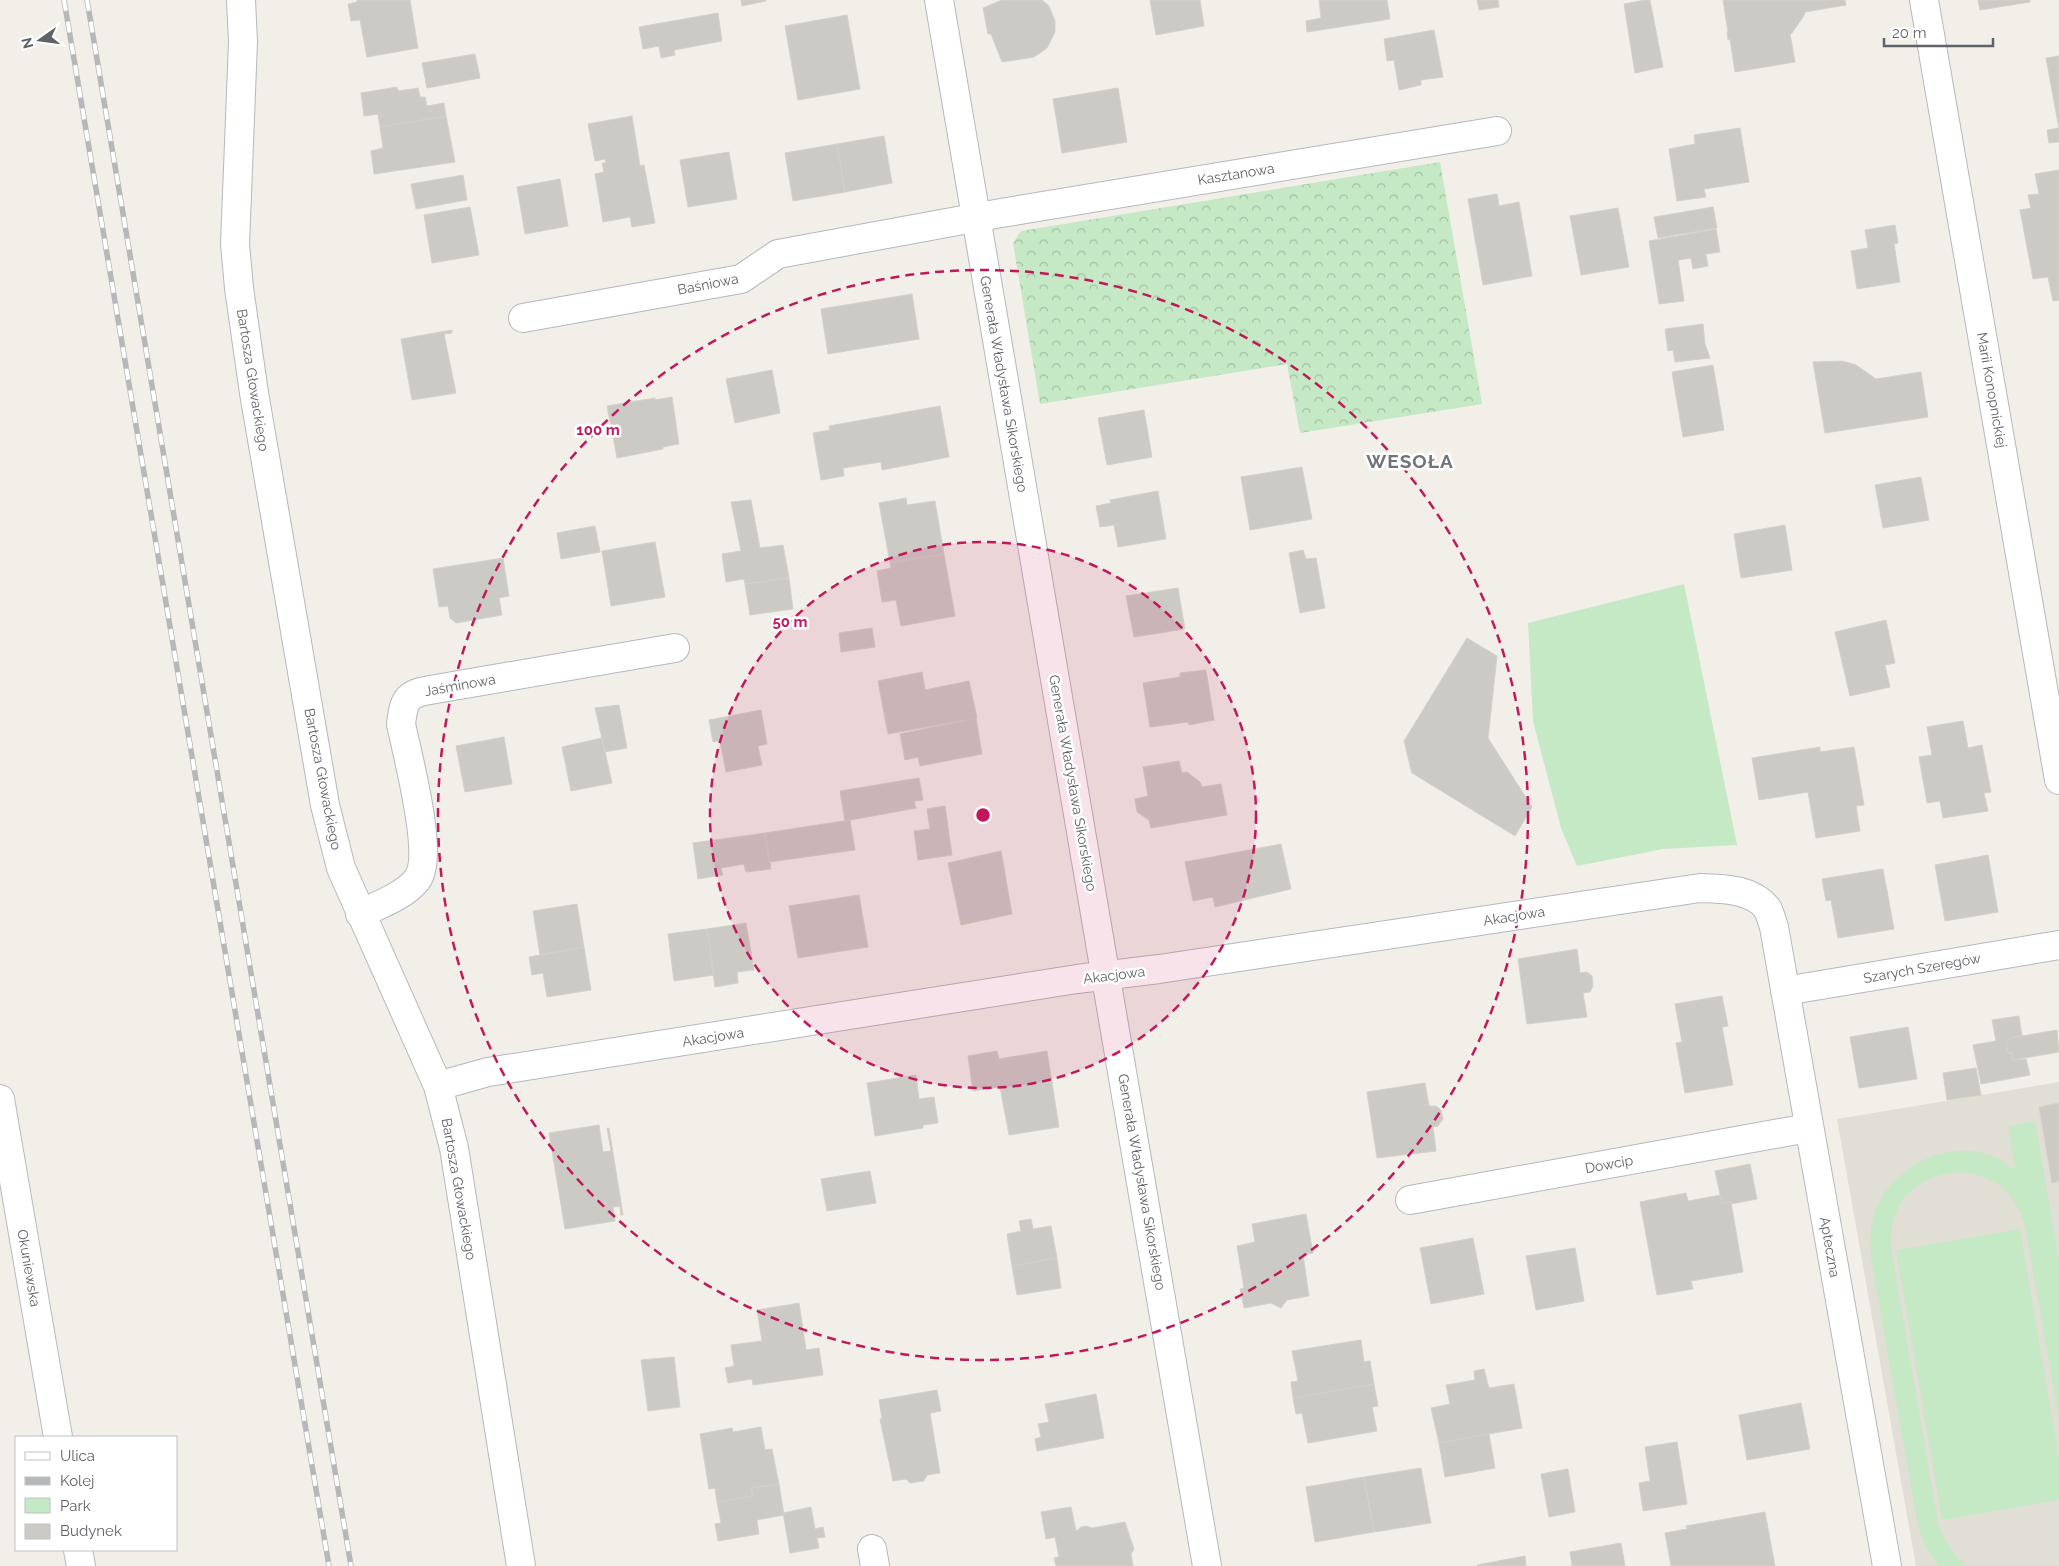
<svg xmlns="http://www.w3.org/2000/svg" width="2059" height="1566" viewBox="0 0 2059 1566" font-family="Raleway,sans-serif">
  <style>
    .education { fill: #e1ded6 }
    .forest { fill: url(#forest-crowns) }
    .green { fill: #c5e8c5 }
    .building { fill: #cccac5; stroke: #d6d1c6 }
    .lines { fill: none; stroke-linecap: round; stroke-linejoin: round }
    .street-casing { stroke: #b5b8bc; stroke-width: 30 }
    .secondary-casing { stroke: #b6babf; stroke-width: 30 }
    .street { stroke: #fff; stroke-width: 28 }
    .secondary { stroke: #fff; stroke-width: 28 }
    .rail-casing { stroke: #b6b7b8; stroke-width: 5.5 }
    .rail { stroke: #fff; stroke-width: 4; stroke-dasharray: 11; stroke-linecap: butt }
    .ring { fill: none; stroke: #c2185b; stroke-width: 2.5; stroke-dasharray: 9 6 }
    .labels { text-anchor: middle; stroke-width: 5; stroke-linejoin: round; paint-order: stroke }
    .street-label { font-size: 14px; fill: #5f6368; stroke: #fff }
    .district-label { font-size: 19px; font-weight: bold; letter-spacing: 1px; fill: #70757a; stroke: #fff }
    .centre { fill: #c2185b; stroke: #fff; stroke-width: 2.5 }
    .ring-label { font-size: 15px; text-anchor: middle; font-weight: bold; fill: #c2185b; stroke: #fff; stroke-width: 5; stroke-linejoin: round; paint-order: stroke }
  </style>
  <defs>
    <pattern id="forest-crowns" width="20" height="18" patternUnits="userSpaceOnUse" patternTransform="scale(1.25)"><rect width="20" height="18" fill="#c5e8c5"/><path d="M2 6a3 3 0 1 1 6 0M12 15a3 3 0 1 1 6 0" fill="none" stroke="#a3c0a4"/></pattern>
  </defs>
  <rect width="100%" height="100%" fill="#f1efe8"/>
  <path class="education" d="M2059 1082V1566H1916L1837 1119Z"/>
  <path class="forest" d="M1440 162 1482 404 1300 433 1287 364 1040 404 1013 243 1021 231Z"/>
  <path class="green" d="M1684 584 1737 845 1663 849 1577 866 1561 828 1533 721 1528 623Z
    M2035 1121 2059 1260V1421L2026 1232C2023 1219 2019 1208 2011 1197 1980 1157 1911 1168 1895 1216 1890 1229 1891 1241 1892 1254L1938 1523C1945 1541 1952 1553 1966 1566H1939L1926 1548 1918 1526 1872 1264C1870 1249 1869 1234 1873 1218 1887 1166 1954 1133 2003 1161 2007 1163 2011 1168 2015 1170L2008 1126Z
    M2020 1229 2059 1458V1500L1942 1520 1896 1250Z"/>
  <path class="building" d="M357 0H410L418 48 367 57 360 20 351 21 348 4 357 2Z
    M741 0H766V1L742 6Z
    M1002 0H1042L1049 6 1055 21V32L1047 48 1034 57 1002 62 991 34H988L983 8Z
    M1150 0H1200L1204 26 1156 35Z
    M1319 0H1387L1390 19 1307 32 1306 21 1321 18Z
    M1477 0H1498L1499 7 1479 10Z
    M1645 0H1650L1663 67 1635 73 1624 4Z
    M1723 0H1845L1846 5 1805 12V14L1792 33 1790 34 1795 62 1735 72 1730 39 1728 40 1727 32H1728Z
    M1978 0H2030V2L1980 10Z
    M718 13 722 41 674 50 675 55 661 58 659 46 643 49 639 27Z
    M847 15 860 89 798 100 785 26Z
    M1434 30 1443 77 1421 80V85L1399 90 1394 60 1387 61 1384 39Z
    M475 54 480 78 427 88 422 63Z
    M2059 56V107H2055L2046 58Z
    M397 87 398 91 418 88 420 97H425L427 106 444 103 446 116 380 127 378 114 364 116 361 93Z
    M1118 88 1127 142 1062 153 1053 99Z
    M2055 107H2059V142L2049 143 2047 130 2059 128Z
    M446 116 455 162 374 174 371 151 383 148 380 127Z
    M632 116 640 166 644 165 655 223 632 227 630 217 603 222 595 174 604 172 602 163H606L605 159 595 161 588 124Z
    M1740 128 1749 182 1704 189 1706 197 1677 201 1669 149 1695 144 1694 135Z
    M884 136 892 183 845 192 837 144Z
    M837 144 845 192 793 201 785 153Z
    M729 152 737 199 688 207 680 160Z
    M2059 170V300L2053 301 2048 277 2033 279 2020 210 2031 208 2028 195 2039 194 2035 174Z
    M463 175 467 200 416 209 411 184Z
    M560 179 568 226 525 234 517 187Z
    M1497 194 1499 206 1519 202 1532 276 1483 285 1468 199Z
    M470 207 479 255 432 263 424 215Z
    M1713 207 1717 228 1658 238 1654 217Z
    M1618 208 1629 267 1581 275 1570 216Z
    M1895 225 1898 243 1894 244 1900 282 1857 289 1851 251 1868 248 1865 230Z
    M1716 229 1720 252 1706 254 1708 266 1693 269 1691 258 1678 260 1684 301 1659 304 1649 241Z
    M912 294 919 339 828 354 821 309Z
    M1703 324 1705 344 1710 358 1675 362 1673 350 1668 351 1665 329Z
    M452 330V333L444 334 456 393 412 400 401 339Z
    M1842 361 1856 365 1876 379 1921 372 1928 417 1825 433 1813 362Z
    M1713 365 1724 430 1683 437 1672 372Z
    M772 370 780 413 735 423 726 379Z
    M672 397 679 444 663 447V449L617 458 607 406 655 398V400Z
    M940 406 949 457 882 470 881 462 843 468 844 476 821 480 813 433 830 430 829 426Z
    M1144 410 1152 457 1107 465 1098 418Z
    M1302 467 1312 519 1250 530 1241 477Z
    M1921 477 1929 520 1883 528 1875 485Z
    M1158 491 1166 539 1118 547 1114 525 1100 527 1096 506 1111 503 1110 500Z
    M906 498 907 505 935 501 944 554 890 563 879 503Z
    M751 500 760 548 783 545 789 578 745 584 744 579 726 582 722 554 741 551 731 502Z
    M1785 525 1792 570 1741 578 1734 534Z
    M595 526 600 552 561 559 557 533Z
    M655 542 665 597 611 606 602 551Z
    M1303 550 1306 559 1316 558 1325 608 1300 613 1289 553Z
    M944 554 955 616 901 626 896 600 882 602 877 571 891 568 890 563Z
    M503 558 509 596 499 598 502 615 456 623 450 618 448 606 439 607 433 569Z
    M789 578 793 609 750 615 745 584Z
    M1178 588 1185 629 1134 637 1126 596Z
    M1886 620 1895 663 1885 665 1890 687 1850 696 1835 632Z
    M872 628 875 647 841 652 839 633Z
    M1467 638 1497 656 1488 738 1532 807 1515 836 1412 773 1411 770 1404 741Z
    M1206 670 1214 720 1189 725 1188 722 1150 727 1143 683 1180 677V673Z
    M922 672 925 690 969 681 977 718 888 734 878 681Z
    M619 705 627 748 605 752 595 708Z
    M761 710 767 744 758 746 762 765 726 772 720 741 713 742 709 720Z
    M976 718 982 754 920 766 918 757 905 760 900 734Z
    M1963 721 1968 748 1982 745 1991 792 1984 793 1988 811 1943 818 1940 801 1927 803 1919 757 1932 755 1927 727Z
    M504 737 512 784 465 792 456 746Z
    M602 738 612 783 571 791 562 747Z
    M1820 747V752L1854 747 1864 805 1856 806 1860 831 1816 838 1808 792 1759 800 1752 758Z
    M1179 761 1182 773 1187 772 1200 782 1202 787 1221 784 1227 815 1151 828 1149 820 1137 812 1135 799 1148 796 1143 767Z
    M919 778 923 800 914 801 916 808 845 821 840 791Z
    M945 806 952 855 918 860 914 831 930 829 927 809Z
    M850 820 855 850 769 862 765 833Z
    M765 833 771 869 746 872 744 864 721 868 723 875 698 879 693 843Z
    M1281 844 1291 889 1215 907 1213 897 1193 901 1185 862Z
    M1001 851 1012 914 961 925 948 863Z
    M1988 855 1998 912 1945 921 1935 865Z
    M1883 869 1894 929 1838 938 1831 900 1826 901 1822 879Z
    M859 895 868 947 798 958 789 906Z
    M577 904 584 947 540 955 533 911Z
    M746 923 754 970 737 972 738 983 715 987 707 929Z
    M707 929 714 975 674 981 668 934Z
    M584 947 591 990 547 997 543 973 532 975 529 957Z
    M1577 949 1580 973 1587 972 1592 976 1593 986 1590 992 1583 993 1587 1017 1527 1024 1518 959Z
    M1722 996 1728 1026 1722 1027 1733 1085 1685 1093 1676 1043 1682 1042 1675 1004Z
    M2019 1016 2022 1036 2010 1038 2006 1044 2008 1053H2012L2013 1060 2026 1059 2030 1075 1981 1084 1973 1045 1996 1041 1992 1020Z
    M1908 1027 1917 1079 1859 1088 1850 1037Z
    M2057 1030 2059 1052 2013 1060 2012 1053H2008L2006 1044 2010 1038Z
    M997 1051 999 1059 1047 1051 1059 1127 1009 1135 1000 1087 973 1091 968 1056Z
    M1976 1068 1981 1095 1947 1100 1943 1073Z
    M916 1075 919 1099 934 1097 938 1123 923 1125V1128L875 1136 867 1083Z
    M1425 1083 1429 1106H1436L1441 1110 1443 1119 1438 1126 1433 1127 1436 1151 1377 1158 1367 1092Z
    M2059 1103V1181L2052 1183 2039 1107Z
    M599 1125 603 1152 611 1151 607 1128H609L623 1215H621L620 1206 613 1207 615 1221 565 1229 549 1133Z
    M1750 1164 1757 1199 1731 1204V1202L1722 1204 1715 1171Z
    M870 1171 876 1203 827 1211 821 1179Z
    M1686 1193 1688 1201 1721 1195 1722 1204 1731 1202 1743 1272 1691 1281 1693 1289 1657 1295 1640 1202Z
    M1306 1214 1313 1253 1303 1255 1309 1296 1287 1300 1281 1308 1271 1303 1244 1308 1240 1289 1244 1288 1237 1246 1255 1242 1252 1224Z
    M1031 1219 1033 1229 1051 1226 1057 1258 1012 1266 1007 1234 1021 1231 1019 1221Z
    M1473 1238 1484 1294 1431 1304 1420 1248Z
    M1575 1248 1584 1301 1536 1310 1526 1256Z
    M1057 1258 1061 1288 1017 1295 1012 1266Z
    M799 1303 806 1350 819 1348 823 1375 753 1385 752 1379 728 1383 725 1368 734 1366 731 1345 762 1341 757 1310Z
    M1361 1340 1364 1362 1370 1361 1374 1384 1293 1398 1291 1382 1298 1381 1292 1351Z
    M674 1357 680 1407 648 1411 641 1360Z
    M1484 1369 1489 1388 1514 1384 1522 1428 1439 1443 1431 1408 1450 1404 1446 1385 1475 1380 1474 1371Z
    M1374 1384 1378 1406 1372 1407 1377 1431 1308 1443 1302 1413 1296 1414 1293 1398Z
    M937 1390 941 1411 930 1413 940 1473 927 1475 924 1481 910 1483 906 1479 893 1481 880 1419H882L879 1400Z
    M1096 1394 1104 1438 1037 1451 1035 1439 1041 1437 1038 1424 1049 1422 1045 1404Z
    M1801 1403 1810 1449 1747 1460 1739 1415Z
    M761 1427 765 1450 772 1449 779 1484 751 1488 753 1496 717 1502 715 1488 709 1489 700 1434 732 1428 733 1432Z
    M1489 1434 1495 1468 1445 1477 1439 1443Z
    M1677 1442 1687 1504 1643 1511 1639 1483 1650 1481 1645 1447Z
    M1421 1468 1431 1523 1374 1532 1364 1477Z
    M1568 1469 1575 1512 1549 1517 1541 1474Z
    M1364 1477 1374 1532 1315 1542 1306 1487Z
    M779 1484 784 1515 757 1520 759 1534 718 1541 715 1524 721 1523 717 1502 753 1496 751 1488Z
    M811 1507 815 1529 823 1527 825 1537 817 1538 819 1548 790 1553 783 1513Z
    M1071 1507 1076 1531 1081 1527 1086 1526 1092 1528 1125 1522 1134 1549 1131 1554 1133 1566H1056L1054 1558 1059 1557 1055 1537 1046 1539 1041 1512Z
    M1765 1512 1775 1566H1671L1665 1533 1687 1529 1686 1526Z
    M1621 1543 1625 1566H1572L1570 1552Z
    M1525 1556 1526 1566H1477V1565Z"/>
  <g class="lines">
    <g class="street-casing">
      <path id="street" d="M241 0 243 42 235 244 239 288 254 393 325 805 341 868 438 1086 454 1148 521 1566
        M939 0C1025 523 1118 1044 1207 1566
        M1924 0 2059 780
        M523 318 741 279 778 254 1001 213 1497 131
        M360 914C378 905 402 897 416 881 436 859 407 754 401 724 404 700 406 694 430 690L675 648
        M1785 991 2059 945
        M438 1086 488 1072 1077 979 1159 969 1700 888C1722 889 1751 888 1767 908 1770 913 1772 921 1774 927L1887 1566
        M1410 1200 1808 1128
        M872 1549 875 1566"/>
    </g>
    <g class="secondary-casing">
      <path id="secondary" d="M0 1099 58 1437
        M78 1550 81 1566"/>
    </g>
    <use href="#street" class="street"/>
    <use href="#secondary" class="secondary"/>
    <g class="rail-casing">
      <path id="rail" d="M64 0 329 1566
        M87 0 351 1566"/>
    </g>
    <use href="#rail" class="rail"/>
  </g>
  <circle cx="983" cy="815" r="273" fill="#c2185b" fill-opacity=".12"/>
  <g class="ring">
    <circle cx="983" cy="815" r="273"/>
    <circle cx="983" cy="815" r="545"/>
  </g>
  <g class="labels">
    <g class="street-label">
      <text transform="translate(1236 174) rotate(-9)" y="5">Kasztanowa</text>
      <text transform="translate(708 284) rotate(-11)" y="5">Baśniowa</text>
      <text transform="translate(253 380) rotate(81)" y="5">Bartosza Głowackiego</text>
      <text transform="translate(1004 384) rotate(80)" y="5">Generała Władysława Sikorskiego</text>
      <text transform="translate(1992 390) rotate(80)" y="5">Marii Konopnickiej</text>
      <text transform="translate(460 685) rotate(-10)" y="5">Jaśminowa</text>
      <text transform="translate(323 779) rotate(79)" y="5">Bartosza Głowackiego</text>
      <text transform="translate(1073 783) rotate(80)" y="5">Generała Władysława Sikorskiego</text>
      <text transform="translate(1514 916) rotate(-9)" y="5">Akacjowa</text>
      <text transform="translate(1922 968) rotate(-10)" y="5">Szarych Szeregów</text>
      <text transform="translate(1114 975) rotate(-7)" y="5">Akacjowa</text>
      <text transform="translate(713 1037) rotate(-9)" y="5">Akacjowa</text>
      <text transform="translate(1609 1164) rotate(-10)" y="5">Dowcip</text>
      <text transform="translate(1142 1182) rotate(80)" y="5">Generała Władysława Sikorskiego</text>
      <text transform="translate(459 1189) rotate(80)" y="5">Bartosza Głowackiego</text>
      <text transform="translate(1830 1247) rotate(80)" y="5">Apteczna</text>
      <text transform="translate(29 1268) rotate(80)" y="5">Okuniewska</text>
    </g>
    <g class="district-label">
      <text x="1410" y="468">WESOŁA</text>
    </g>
  </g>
  <circle cx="983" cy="815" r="8" class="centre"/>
  <g class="ring-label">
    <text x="598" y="435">100 m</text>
    <text x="790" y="627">50 m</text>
  </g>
  <rect x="15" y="1436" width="162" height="115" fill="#ffffff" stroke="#bfc1c3"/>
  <rect x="25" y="1452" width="25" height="8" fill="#ffffff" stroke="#bfc1c3"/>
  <text x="60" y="1461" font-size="15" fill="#5f6368">Ulica</text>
  <rect x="25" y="1477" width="25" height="8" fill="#b6b7b8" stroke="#bfc1c3"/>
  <text x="60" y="1486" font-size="15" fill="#5f6368">Kolej</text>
  <rect x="25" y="1498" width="25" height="15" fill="#c5e8c5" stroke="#bfc1c3"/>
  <text x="60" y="1511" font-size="15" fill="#5f6368">Park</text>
  <rect x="25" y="1524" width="25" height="15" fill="#cccac5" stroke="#bfc1c3"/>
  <text x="60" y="1536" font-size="15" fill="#5f6368">Budynek</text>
  <g transform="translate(40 40) rotate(256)" stroke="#ffffff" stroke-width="4" paint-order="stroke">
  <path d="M0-4L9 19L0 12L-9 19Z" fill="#5f6368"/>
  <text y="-8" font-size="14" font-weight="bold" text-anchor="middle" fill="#5f6368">N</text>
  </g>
  <path d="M1884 38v8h109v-8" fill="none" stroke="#5f6368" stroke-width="2.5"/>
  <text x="1892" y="38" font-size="15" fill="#5f6368" stroke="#ffffff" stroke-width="4" paint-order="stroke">20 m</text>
</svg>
